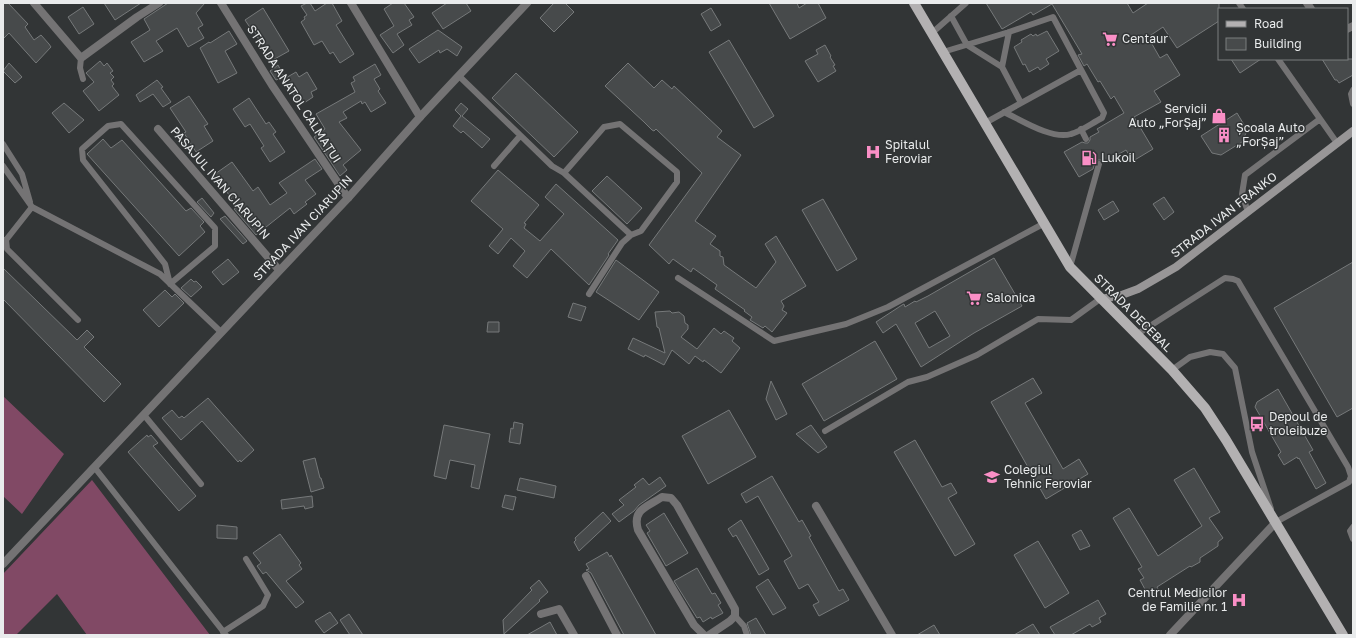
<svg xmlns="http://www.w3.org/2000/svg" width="1356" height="638" viewBox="0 0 1356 638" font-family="'Golos Text',sans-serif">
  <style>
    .forest { fill: #814965 }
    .building { fill: #474a4b; stroke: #76797a; fill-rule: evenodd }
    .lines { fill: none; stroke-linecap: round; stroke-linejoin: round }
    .service { stroke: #747374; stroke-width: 6 }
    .minor { stroke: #747374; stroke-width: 8 }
    .tertiary { stroke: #747374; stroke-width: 8 }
    .secondary { stroke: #989697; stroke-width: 8 }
    .primary { stroke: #b3b1b2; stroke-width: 10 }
    .labels { text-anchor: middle; stroke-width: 3; stroke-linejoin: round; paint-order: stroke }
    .poi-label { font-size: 12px; fill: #e9ebec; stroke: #323536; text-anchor: start }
    .street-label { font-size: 12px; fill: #e9ebec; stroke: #323536 }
  </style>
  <rect width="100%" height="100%" fill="#323536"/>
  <path class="forest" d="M3 396 64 454 22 514 3 496Z
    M92 480 210 635H87L57 594 16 635H3V574Z"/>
  <path class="building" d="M3 3H8L28 24 25 27 34 40 41 35 49 44 51 47 36 63 9 33 3 39Z
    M104 3H141L115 20Z
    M168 3H205L196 13 203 25 198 28 204 38 188 47 177 28 156 41 163 51 144 62 131 42 150 30 144 19Z
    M307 3H310L315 11 327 3H332L342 21 336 25 354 54 340 63 333 52 330 54 322 41 314 45 301 22 305 19 304 17 307 15 301 6Z
    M393 3H404L414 17 409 20 412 25 397 34 404 45 393 53 380 35 394 26 384 9Z
    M447 3H466L471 11 443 29 432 13Z
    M554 3H565L574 12 554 32 540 18Z
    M769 3H797L799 8 807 3H818L826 18 790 39Z
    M986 3H1127L1133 13 1148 3H1219V21L1177 48 1163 27 1148 37 1160 58 1167 54 1180 75 1154 91 1161 102 1134 117 1153 149 1133 161 1126 150 1103 163 1101 160H1098L1095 162 1093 169 1079 177 1064 152 1082 142 1085 143H1088L1090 140V137L1099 132 1097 129 1124 113 1114 96 1111 99 1100 81 1098 82 1087 64 1084 66 1078 55 1082 54 1052 4 1033 15 1031 12 1002 29Z
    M83 7 94 24 79 34 68 17Z
    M263 8 289 51 271 61 254 31 253 32 245 20Z
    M711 8 721 25 711 31 701 14Z
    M438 30 462 47 457 56 447 49 440 53 439 50 419 63 409 49Z
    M229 31 237 44 225 51 237 73 218 83 200 48 209 42 210 43Z
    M1047 31 1059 51 1046 59 1049 64 1040 70 1038 67 1029 72 1025 64 1023 65 1014 47 1022 42 1021 40 1031 34 1033 36 1036 34 1037 36Z
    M729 40 774 116 754 128 709 52Z
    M825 45 831 56 830 57 835 65 833 66 836 71 818 82 805 61 818 54 816 50Z
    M1231 59H1261L1240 73Z
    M1322 59H1353V75L1339 83 1337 80H1335Z
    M100 61 104 66 107 63 113 71 110 73 114 77 111 80 114 84 112 86 119 95 99 111 83 91 94 82 86 73Z
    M9 63 22 77 15 83 3 71Z
    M628 63 654 88 662 80 672 89 674 86 722 131 717 137 741 155 695 221 716 236 710 244 720 251V256L723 257 724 265 756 288 776 262 765 244 776 236 806 286 781 301 784 306 782 310 787 313 772 332 765 326 763 328 750 320 752 317 744 311 745 310 715 289 717 285 693 268 691 272 673 259 669 264 649 245 702 173 656 129 654 131 652 130 644 122 605 86Z
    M375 64 381 75 374 79 380 89 378 91 386 103 371 112 365 102 362 104 361 101 343 112 347 118 339 122 361 150 343 165 347 170 340 176 314 137 325 129 316 114 355 92 351 83 355 81 353 77Z
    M278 65 284 77 276 80 270 71Z
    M296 72 299 77 307 72 317 89 311 92 313 97 304 103 301 98 297 100 284 79Z
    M516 73 578 132 554 157 492 98Z
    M157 80 163 87 161 88 171 102 163 107 153 94 140 102 136 95Z
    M189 96 208 124 204 126 213 141 196 152 184 133 186 132 170 108Z
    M249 98 266 124 269 122 276 132 273 134 285 152 270 162 261 148 264 146 250 124 245 127 233 109Z
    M64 103 84 120 69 133 52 113Z
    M461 103 468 109 462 116 490 139 482 148 463 131 461 133 453 126 461 116 455 110Z
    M1237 113 1246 128 1244 130 1246 133 1242 142 1221 155 1212 153 1201 136Z
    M103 139 111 148 122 140 186 211 191 208 204 222 200 226 205 232 179 256 87 154Z
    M315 159 322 169 305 180 316 194 305 202 307 204 294 214 290 208 256 235 234 209 237 207 215 174 232 162 253 191 258 187 270 205 287 193 279 183Z
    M498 170 539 205 524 223 526 224 524 228 540 241 564 214 545 197 556 184 618 240 608 254 609 255 589 285 551 249 527 278 513 266 525 251 511 238 498 254 489 246 503 229 471 201Z
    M607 176 642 208 627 224 592 191Z
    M1164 197 1174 212 1164 220 1153 204Z
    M202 198 214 213 211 217 197 202Z
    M823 199 857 259 837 271 802 210Z
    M1113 201 1119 211 1104 220 1098 210Z
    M225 216 247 241 243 244 220 219Z
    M994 258 1022 306 974 333 921 367 896 324 883 333 876 322 902 305 904 304 905 307 915 301 916 302 928 296ZM935 311 950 336 929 348 915 323Z
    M228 259 239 272 223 285 212 272Z
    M616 260 659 292 639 320 596 292Z
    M1353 262V408L1337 417 1274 308Z
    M3 268 77 340 87 330 94 337 84 347 121 384 104 402 3 299Z
    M191 279 194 282 196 281 202 287 191 297 181 288Z
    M165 290 172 297 175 294 184 303 159 327 143 310Z
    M573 303 586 307 581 321 568 317Z
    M670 311 672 313 679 312 684 316 685 323 688 325V329L681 337 697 349 714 328 721 334 724 331 734 338 732 341 740 348 721 373 704 360 703 362 695 356 689 364 672 350 664 365 645 355 644 357 628 349 633 338 665 353 659 328 657 327 655 312Z
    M488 322H499V332H487Z
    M875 341 897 379 824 421 802 384Z
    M1033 378 1042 393 1025 403 1063 469 1079 459 1088 474 1046 499 991 402Z
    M771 381 787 414 776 420 766 399Z
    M1278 389 1313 450 1309 452 1326 483 1316 489 1299 458 1298 459 1297 457 1284 465 1278 455 1281 452 1255 407 1257 402Z
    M208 398 254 450 241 462 240 460 238 462 202 421 181 440 162 418 172 410 179 418 182 416 184 418Z
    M729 410 756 457 708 484 682 436Z
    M514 422 523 424 520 444 509 442 511 428 513 429Z
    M444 425 490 434 479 489 471 487 475 465 450 460 446 479 434 476Z
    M811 425 827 447 818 453 796 434Z
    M147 435 148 437 151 435 158 443 153 446 196 496 179 511 128 452Z
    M915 440 942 487 951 483 957 493 948 498 975 544 955 556 894 452Z
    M315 458 320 478H321L324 488 311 492 303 461Z
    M1194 468 1220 512 1209 518 1223 538 1218 542V546L1200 558V562L1191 567 1190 566 1157 587 1159 591 1151 596 1148 592 1147 593 1140 580 1144 578 1138 569 1142 567 1113 518 1129 508 1158 556 1202 526 1174 480Z
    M772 476 799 522 802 520 811 536 809 537 839 591 843 589 849 600 819 616 813 605 819 602 808 584 799 589 784 561 792 556 758 496 746 503 741 494Z
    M660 477 666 486 639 505 634 511 619 522 612 514 624 505 619 500 636 487 634 485 643 478 649 485Z
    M520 478 556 486 554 498 517 490Z
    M505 495 516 497 513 510 502 507Z
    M312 496 313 507 305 509 304 506 282 509 281 500Z
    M603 512 611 521 579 551 574 542 576 540 575 538Z
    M664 513 688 553 666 566 647 533 650 531 646 525Z
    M741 520 769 569 759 575 736 535 733 537 728 529Z
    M217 525 237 527V539L217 538Z
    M1081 530 1090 546 1080 550 1072 535Z
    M280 534 301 563 299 565 302 569 286 581 304 602 296 608 266 572 263 574 257 566 261 563 253 553Z
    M1038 541 1069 593 1045 608 1014 555Z
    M607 552 610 557 611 555 656 635H624L591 573 586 570 589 569 586 564Z
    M697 568 712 594 715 593 721 603 718 605 723 613 712 619 711 617 703 622 700 617 697 618 674 581Z
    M768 579 786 608 773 615 756 587Z
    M539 580 548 592 539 600 540 601 504 634 503 620 532 590 530 588Z
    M1098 600 1106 614 1099 618 1101 622 1092 627 1090 624 1071 635H1055L1050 627Z
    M330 612 338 623 324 633 315 621Z
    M349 614 363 635H350L340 620Z
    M756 618 766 635H751L747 623Z
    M550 622 557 635H527L543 626Z
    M1033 624 1040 635H1014Z
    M934 625 940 635H917Z"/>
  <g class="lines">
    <path class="service" d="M1239 3 1243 9
      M951 16 967 45 1002 67 1021 103
      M932 33 966 3
      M943 52 1009 32 1053 17 1104 113 1102 118C1092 123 1082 131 1071 134 1052 140 1021 120 1004 112
      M81 58 80 68 83 79
      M1278 59 1337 143
      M1002 67 1009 32
      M459 76 552 166 564 173
      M1353 90 1351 94 1353 104
      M985 123 1081 70
      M121 124 215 228V246L170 284 165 264 83 160 82 149 108 126Z
      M620 124 677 172V182L641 231 631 235 564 173 604 127Z
      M1081 129 1086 139
      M3 144 22 174 30 202
      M3 166 32 207 160 274 221 332
      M494 166 520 136
      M1248 212 1242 194 1245 175 1320 119
      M4 240H6L32 207
      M6 240 7 249 78 320
      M1070 267 1099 164
      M678 278 774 341 846 324 888 307 1043 224
      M589 294 622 243 631 235
      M1136 335 1225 278 1233 279 1238 281 1348 467 1351 476 1349 482 1276 522 1275 520
      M1172 370 1190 357 1210 352 1223 354 1235 368 1252 452 1271 509
      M144 415 201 484
      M825 431 908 382 927 377 977 355 1038 319 1071 320 1100 299
      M95 468 226 635
      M1353 527 1350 531 1353 539
      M735 616 744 626 747 635
      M223 632 263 606 268 595 246 559"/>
    <path class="minor" d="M34 3 81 58 137 17 159 3
      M221 3 272 85 348 198
      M351 3 420 117
      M1307 3 1311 9
      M1347 29 1353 26
      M158 129 279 270
      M816 506 892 635
      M586 576 617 635
      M541 614 559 609 574 635
      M704 635 694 625 638 530C632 509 647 507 662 497L671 498 677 505 735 609V616L730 621 709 635
      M1170 635 1276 522"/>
    <path class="tertiary" d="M3 564 348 198 420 117 527 3"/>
    <path class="secondary" d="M1100 299 1119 296 1138 289 1176 267 1353 131"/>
    <path class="primary" d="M914 3 1070 267 1172 370 1205 408 1226 440 1343 635"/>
  </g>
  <defs>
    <g id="supermarket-bare" transform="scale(1.2)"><path d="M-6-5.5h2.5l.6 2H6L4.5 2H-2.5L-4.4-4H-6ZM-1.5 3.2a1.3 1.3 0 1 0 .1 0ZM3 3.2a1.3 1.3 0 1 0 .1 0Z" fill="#fa8fc6" stroke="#323536" stroke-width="2.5" paint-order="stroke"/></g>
    <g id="shop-bare" transform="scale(1.2)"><path d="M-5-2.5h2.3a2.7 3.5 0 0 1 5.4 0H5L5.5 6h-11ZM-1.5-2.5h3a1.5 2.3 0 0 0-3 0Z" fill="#fa8fc6" stroke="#323536" stroke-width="2.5" paint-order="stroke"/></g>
    <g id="building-bare" transform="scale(1.2)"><path d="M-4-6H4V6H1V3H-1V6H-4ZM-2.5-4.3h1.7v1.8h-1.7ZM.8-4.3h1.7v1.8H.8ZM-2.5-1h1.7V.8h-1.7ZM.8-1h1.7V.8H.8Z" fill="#fa8fc6" stroke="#323536" stroke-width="2.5" paint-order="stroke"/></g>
    <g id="hospital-bare" transform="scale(1.2)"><path d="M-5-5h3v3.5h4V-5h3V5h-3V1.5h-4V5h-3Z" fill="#fa8fc6" stroke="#323536" stroke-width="2.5" paint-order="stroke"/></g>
    <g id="fuel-bare" transform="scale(1.2)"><path d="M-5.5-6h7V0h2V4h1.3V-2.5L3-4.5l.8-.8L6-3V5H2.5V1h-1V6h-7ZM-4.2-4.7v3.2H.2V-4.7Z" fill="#fa8fc6" stroke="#323536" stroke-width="2.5" paint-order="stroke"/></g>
    <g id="bus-bare" transform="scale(1.2)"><path d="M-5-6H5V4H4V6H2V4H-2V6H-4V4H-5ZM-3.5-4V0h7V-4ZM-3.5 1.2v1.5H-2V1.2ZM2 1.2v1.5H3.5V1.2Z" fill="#fa8fc6" stroke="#323536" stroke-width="2.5" paint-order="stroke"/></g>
    <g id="university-bare" transform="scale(1.2)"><path d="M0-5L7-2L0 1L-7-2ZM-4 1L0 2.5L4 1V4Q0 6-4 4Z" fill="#fa8fc6" stroke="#323536" stroke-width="2.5" paint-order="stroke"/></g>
  </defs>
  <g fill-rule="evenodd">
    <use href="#supermarket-bare" x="1110" y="39"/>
    <use href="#shop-bare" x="1219" y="116"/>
    <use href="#building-bare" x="1224" y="135"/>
    <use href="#hospital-bare" x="873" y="152"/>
    <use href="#fuel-bare" x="1089" y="158"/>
    <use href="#supermarket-bare" x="974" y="298"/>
    <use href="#bus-bare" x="1257" y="424"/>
    <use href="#university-bare" x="992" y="477"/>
    <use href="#hospital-bare" x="1239" y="600"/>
  </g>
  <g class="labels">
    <g class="poi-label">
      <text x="1122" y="43">Centaur</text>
      <text x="1207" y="113" text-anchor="end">Servicii<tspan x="1207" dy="14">Auto „ForȘaj”</tspan></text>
      <text x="1236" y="132">Școala Auto<tspan x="1236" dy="14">„ForȘaj”</tspan></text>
      <text x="885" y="149">Spitalul<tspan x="885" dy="14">Feroviar</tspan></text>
      <text x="1101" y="162">Lukoil</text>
      <text x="986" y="302">Salonica</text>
      <text x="1269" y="421">Depoul de<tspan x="1269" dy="14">troleibuze</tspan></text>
      <text x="1004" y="474">Colegiul<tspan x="1004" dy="14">Tehnic Feroviar</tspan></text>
      <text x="1227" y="597" text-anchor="end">Centrul Medicilor<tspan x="1227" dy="14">de Familie nr. 1</tspan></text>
    </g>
    <g class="street-label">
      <text transform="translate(294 94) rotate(57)" y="4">STRADA ANATOL CALMAȚUI</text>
      <text transform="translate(220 183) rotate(49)" y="4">PASAJUL IVAN CIARUPIN</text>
      <text transform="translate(1224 215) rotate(-38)" y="4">STRADA IVAN FRANKO</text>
      <text transform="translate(303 228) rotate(-47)" y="4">STRADA IVAN CIARUPIN</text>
      <text transform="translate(1133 313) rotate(45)" y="4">STRADA DECEBAL</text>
    </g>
  </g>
  <rect width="1356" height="638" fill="none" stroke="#e9ebec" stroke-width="8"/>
  <rect x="1218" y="8" width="130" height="52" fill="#323536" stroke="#7b7e7f"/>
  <rect x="1226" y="21" width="20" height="6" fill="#b3b1b2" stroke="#7b7e7f"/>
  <text x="1254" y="28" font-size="12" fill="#e9ebec">Road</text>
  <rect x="1226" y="38" width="20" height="12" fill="#474a4b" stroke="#7b7e7f"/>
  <text x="1254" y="48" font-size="12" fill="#e9ebec">Building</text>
</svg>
